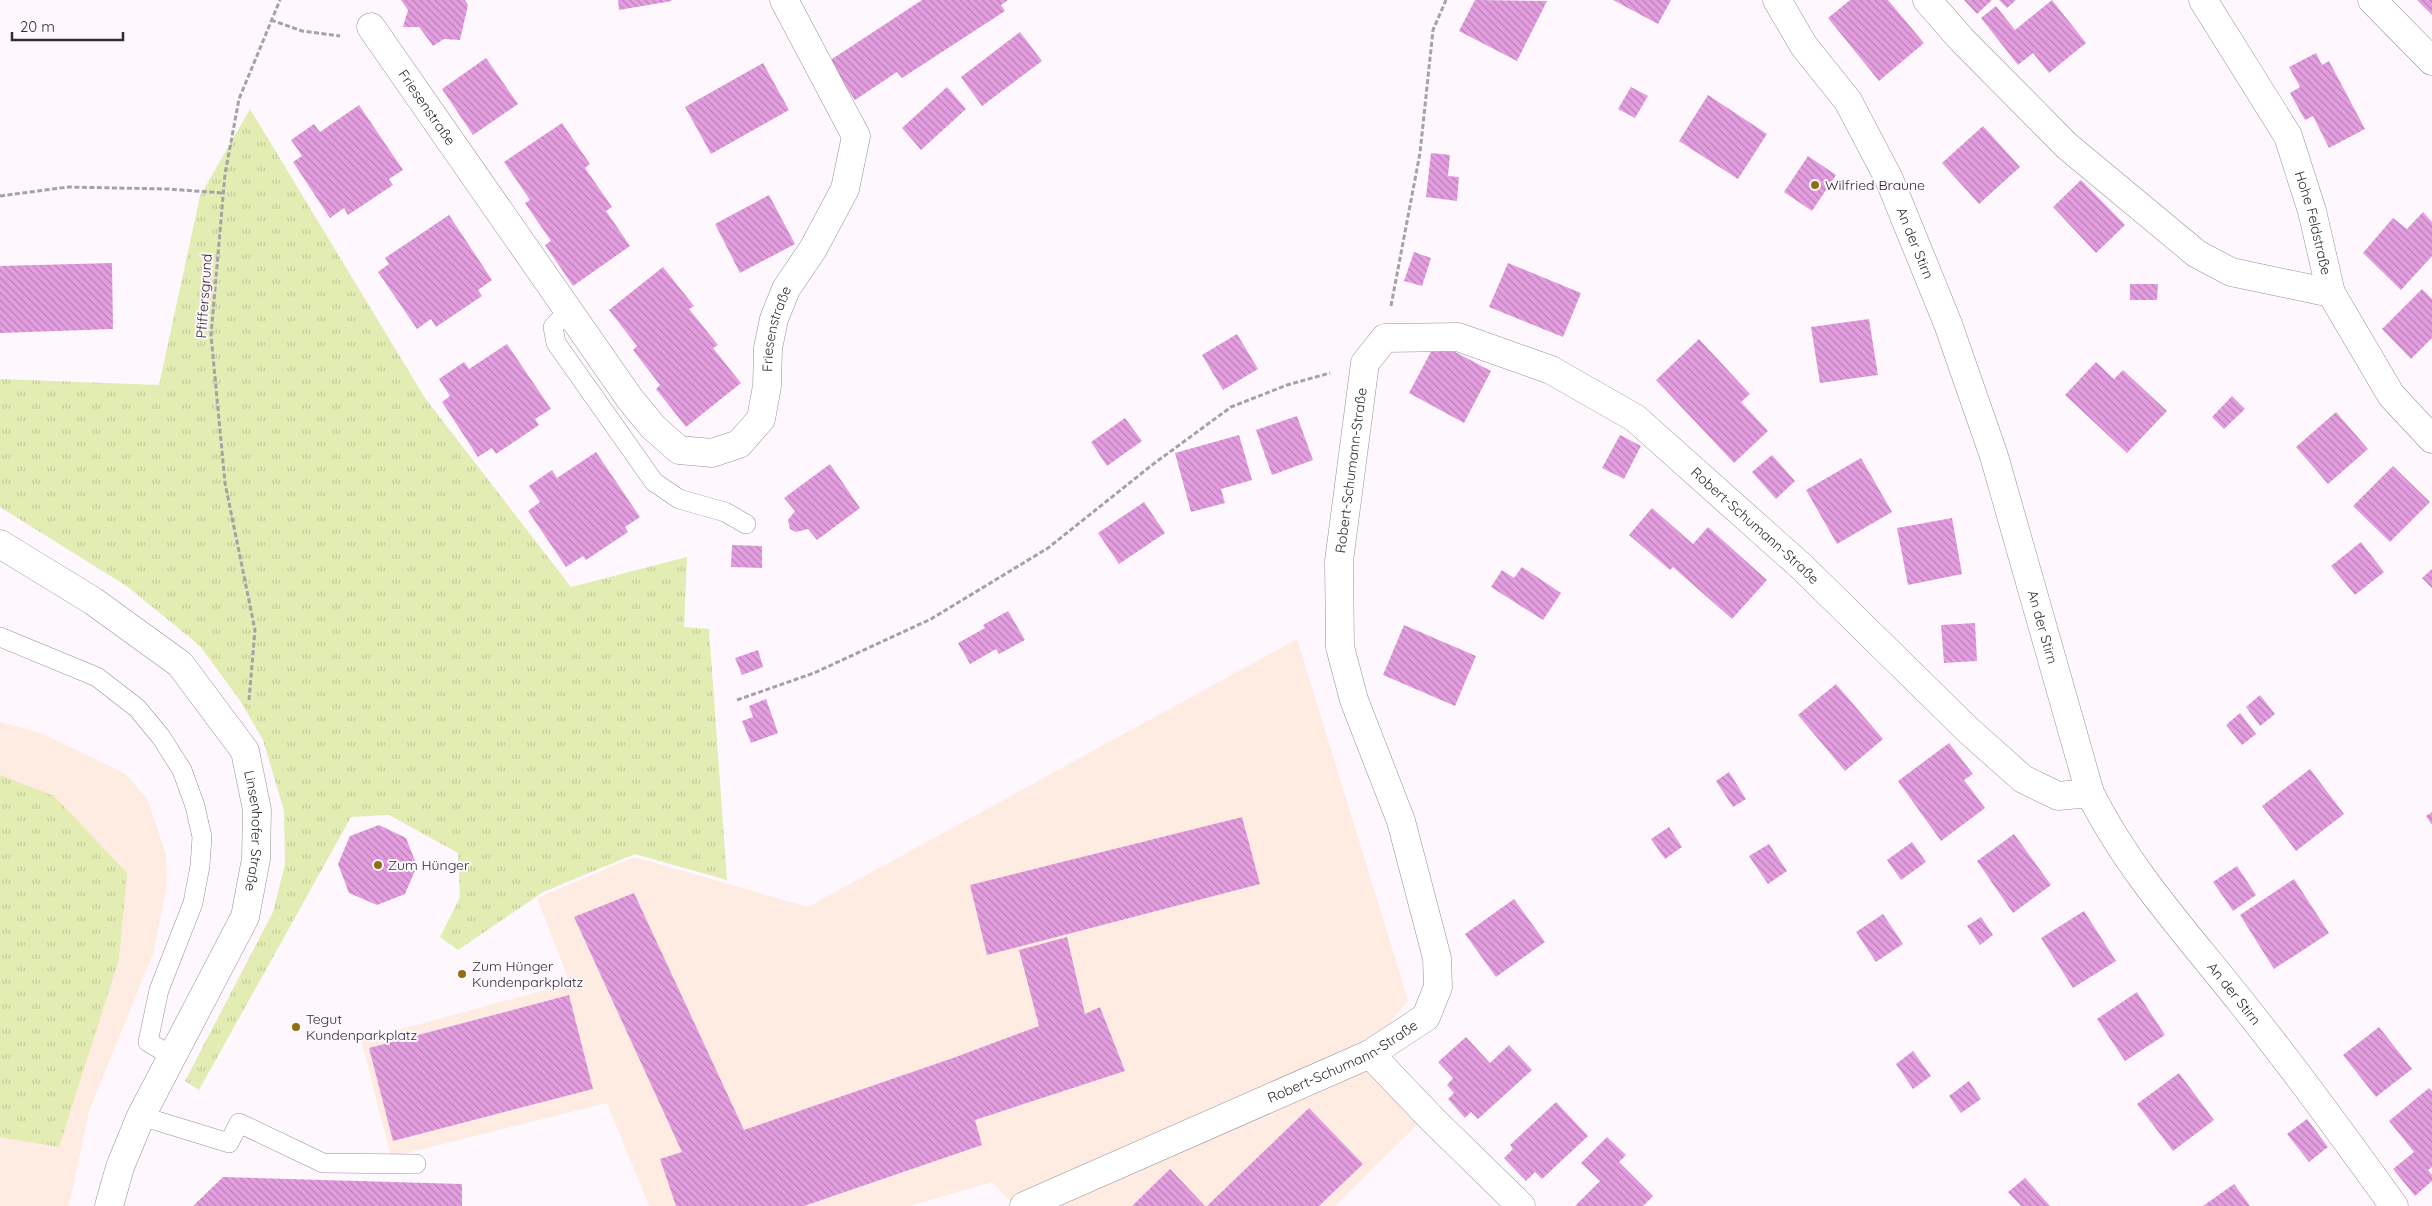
<svg xmlns="http://www.w3.org/2000/svg" width="2432" height="1206" viewBox="0 0 2432 1206" font-family="Quicksand,sans-serif">
  <style>
    .education { fill: #feece2 }
    .grass { fill: url(#grass-tufts) }
    .building { fill: url(#building-back-hatch) }
    .lines { fill: none; stroke-linecap: round; stroke-linejoin: round }
    .lane-casing { stroke: #998f98; stroke-width: 20 }
    .street-casing { stroke: #998f98; stroke-width: 29 }
    .path { stroke: #a6a1a6; stroke-width: 3; stroke-dasharray: 5 2.5; stroke-linecap: butt }
    .lane { stroke: #fff; stroke-width: 19 }
    .street { stroke: #fff; stroke-width: 28 }
    .poi-dot { fill: #8f6f13; stroke: #fef8fe; stroke-width: 2 }
    .labels { text-anchor: middle; stroke-width: 4; stroke-linejoin: round; paint-order: stroke }
    .street-label { font-size: 14px; fill: #302c30; stroke: #fef8fe }
    .poi-label { font-size: 14px; fill: #302c30; stroke: #fef8fe; text-anchor: start }
  </style>
  <defs>
    <pattern id="grass-tufts" width="24" height="20" patternUnits="userSpaceOnUse" patternTransform="scale(1.25)"><rect width="24" height="20" fill="#e3ecb3"/><path d="M3 7l-1-3M5 7V3M7 7l1-3M15 17l-1-3M17 17v-4M19 17l1-3" fill="none" stroke="#c3cb9a"/></pattern>
    <pattern id="building-back-hatch" width="6" height="6" patternUnits="userSpaceOnUse" patternTransform="scale(1.25)"><rect width="6" height="6" fill="#e49ee0"/><path d="M-1 5l2 2M0 0l6 6M5-1l2 2" fill="none" stroke="#b981b6"/></pattern>
  </defs>
  <rect width="100%" height="100%" fill="#fef8fe"/>
  <path class="education" d="M1297 639 1408 1000 1383 1032 1358 1049 1420 1122 1335 1206H1015L992 1182 910 1206H649L607 1103 391 1157 361 1040 570 983 537 898 634 857 808 907Z
    M0 722 41 733 124 773 147 798 166 854 167 886 153 954 89 1111 69 1206H0Z"/>
  <path class="grass" d="M250 109 425 398 571 587 687 557 684 627 709 629 727 880 635 854 543 892 458 950 440 937 460 897 458 853 389 815 351 817 199 1090 185 1081 273 912 285 864 284 811 263 740 241 702 200 646 128 587 0 507V379L159 385 200 196Z
    M0 775 54 796 127 873 119 959 59 1147 0 1137Z"/>
  <path class="building" d="M401 0H465L468 5 460 40 444 39 433 46 419 27H403L408 10Z
    M618 0H671L672 1 619 10Z
    M922 0H1008L1001 5 1005 11 902 78 897 72 855 100 829 61Z
    M1475 0 1547 1 1517 61 1459 31Z
    M1613 0H1671L1658 24Z
    M1850 0H1888L1924 43 1879 81 1828 18Z
    M1964 0H1992L1977 14Z
    M1999 0H2016L2007 8Z
    M2052 0 2086 43 2049 73 2033 53 2018 65 1981 18 1996 6 2015 30Z
    M2417 0H2432V15Z
    M1020 32 1042 61 982 106 961 77Z
    M2316 53 2322 65 2329 61 2365 129 2329 148 2313 116 2305 120 2290 93 2300 87 2289 67Z
    M486 58 518 104 473 135 442 89Z
    M763 63 789 110 711 154 685 107Z
    M947 87 966 109 921 150 902 128Z
    M1631 87 1648 96 1635 118 1618 109Z
    M1708 95 1767 134 1738 179 1679 141Z
    M359 105 403 170 389 179 393 185 348 215 344 208 330 218 293 162 302 156 291 140 314 124 320 132Z
    M562 123 590 164 585 168 612 207 606 211 630 246 573 286 545 245 551 241 525 203 530 200 504 162Z
    M1983 126 2020 167 1979 204 1942 163Z
    M1431 153 1450 155 1448 176 1459 177 1457 201 1426 197Z
    M1808 156 1836 175 1812 211 1784 192Z
    M2081 180 2125 225 2096 253 2053 207Z
    M769 195 795 244 740 273 715 224Z
    M2423 212 2432 222V256L2401 290 2363 253 2393 218 2407 229Z
    M449 215 492 280 478 290 482 296 436 327 431 319 417 329 378 272 389 264 385 258Z
    M1414 252 1431 258 1422 286 1404 281Z
    M112 263 113 329 0 333V266Z
    M1508 263 1581 293 1563 337 1489 307Z
    M663 267 694 306 689 309 718 345 713 348 741 383 686 427 656 389 660 385 633 350 637 346 609 310Z
    M2130 284H2158L2157 300H2130Z
    M2422 289 2432 299V338L2411 359 2382 329Z
    M1869 319 1878 375 1820 383 1811 327Z
    M1237 334 1258 369 1223 390 1202 355Z
    M1699 339 1750 394 1741 402 1768 431 1734 463 1656 380Z
    M1436 342 1491 371 1464 423 1409 393Z
    M507 344 551 409 535 419 539 425 496 454 492 448 478 457 442 402 450 396 439 379 464 362 469 369Z
    M2096 362 2114 379 2123 370 2167 411 2127 453 2065 395Z
    M2232 396 2245 409 2224 429 2212 417Z
    M2336 412 2368 449 2328 484 2296 447Z
    M1297 416 1313 460 1272 475 1256 430Z
    M1125 418 1142 441 1107 466 1091 442Z
    M1239 435 1252 480 1221 489 1225 503 1191 512 1175 453Z
    M1620 435 1641 446 1624 479 1602 468Z
    M596 452 640 517 625 527 628 532 586 560 583 556 566 567 528 511 540 502 529 486 552 470 557 478Z
    M1772 455 1795 481 1776 499 1752 472Z
    M1861 458 1892 512 1837 544 1806 490Z
    M830 464 860 508 817 540 808 529 796 532 790 529 788 520 795 511 784 498Z
    M2393 466 2430 502 2390 542 2353 506Z
    M1144 502 1165 533 1119 564 1098 533Z
    M1652 508 1693 544 1708 527 1767 580 1732 619 1673 567 1670 570 1629 535Z
    M1952 518 1962 574 1908 585 1897 528Z
    M2361 542 2384 572 2355 595 2331 566Z
    M732 545 762 546V568L731 567Z
    M1522 567 1561 593 1543 620 1491 587 1502 570 1514 578Z
    M2432 569V588L2422 578Z
    M1008 611 1025 640 999 654 996 649 970 664 958 643 985 628 983 625Z
    M1975 623 1977 661 1944 663 1941 625Z
    M1404 625 1476 656 1455 706 1383 675Z
    M758 650 763 667 742 675 735 658Z
    M1836 684 1883 739 1845 771 1798 715Z
    M2260 695 2275 714 2260 726 2246 707Z
    M766 699 778 733 751 743 742 721 753 717 749 706Z
    M2240 713 2256 734 2242 745 2226 725Z
    M1949 743 1973 774 1964 780 1985 808 1941 841 1898 781Z
    M2310 769 2344 814 2296 851 2262 806Z
    M1729 772 1746 799 1733 807 1716 781Z
    M2432 812V825L2426 816Z
    M1242 817 1260 884 987 955 970 885Z
    M379 825 406 838 417 866 405 894 377 905 349 893 338 864 350 836Z
    M1669 827 1682 847 1665 859 1651 839Z
    M2014 834 2051 885 2013 913 1977 861Z
    M1912 842 1926 862 1901 880 1887 860Z
    M1769 844 1787 871 1768 884 1749 856Z
    M2237 866 2256 895 2233 911 2213 882Z
    M2294 879 2329 933 2274 969 2240 915Z
    M634 893 744 1130 953 1058 1039 1026 1019 950 1067 937 1085 1014 1100 1007 1125 1071 975 1120 982 1145 804 1206H676L660 1159 682 1152 574 917Z
    M1514 899 1545 942 1496 977 1465 934Z
    M2084 911 2116 961 2073 988 2041 938Z
    M1883 914 1903 944 1876 962 1856 932Z
    M1981 917 1993 935 1980 945 1967 926Z
    M2137 992 2165 1035 2125 1061 2097 1019Z
    M569 995 593 1089 393 1141 369 1048Z
    M2379 1027 2412 1069 2376 1097 2343 1055Z
    M1466 1037 1490 1063 1509 1045 1532 1070 1478 1119 1471 1112 1465 1118 1448 1099 1454 1093 1447 1085 1453 1078 1438 1062Z
    M1913 1051 1931 1076 1913 1089 1896 1064Z
    M2179 1073 2214 1120 2173 1151 2137 1104Z
    M1969 1081 1981 1099 1961 1113 1949 1096Z
    M2429 1088 2432 1091V1167L2428 1170 2432 1175V1181L2415 1196 2393 1169 2414 1152 2389 1121Z
    M1556 1102 1588 1136 1542 1179 1535 1172 1526 1181 1504 1158 1513 1149 1510 1145Z
    M1309 1108 1363 1164 1319 1206H1207Z
    M2307 1119 2328 1147 2309 1162 2287 1134Z
    M1607 1137 1626 1155 1619 1162 1653 1196 1643 1206H1575L1600 1181 1581 1163Z
    M1170 1169 1205 1206H1132Z
    M223 1177 462 1184V1206H193Z
    M2025 1178 2050 1206H2021L2008 1192Z
    M2234 1184 2250 1206H2203Z"/>
  <g class="lines">
    <g class="lane-casing">
      <path id="lane" d="M569 310 553 327 556 343 654 482 679 499 725 512 746 524
        M0 637 97 677 137 708 161 737 182 770 195 806 202 837 200 866 193 903 159 990 148 1042 172 1056
        M141 1116 229 1143 239 1123 323 1163 416 1164"/>
    </g>
    <g class="street-casing">
      <g id="street">
        <path id="s1" d="M1777 0 1804 46 1848 101 1889 179 1948 324 1994 456 2090 793C2128 870 2188 935 2241 1002 2294 1068 2344 1137 2394 1206"/>
        <path d="M1927 0 1962 40 2067 146 2197 254 2231 272 2331 293"/>
        <path id="s2" d="M2203 0 2288 136 2312 211 2331 293 2391 395 2432 439"/>
        <path d="M2372 0 2432 61"/>
        <path id="s3" d="M371 27 630 399 653 427 679 450 712 453 739 444 761 419 767 386 768 348 774 319 786 289 813 249 845 189 856 136 784 0"/>
        <path id="s4" d="M0 544 93 601 180 664 245 751 257 810 256 859 245 917 141 1116 120 1167 109 1206"/>
        <path d="M1370 1054 1433 1120 1521 1206"/>
        <path id="s5" d="M1024 1206 1370 1054 1426 1017 1438 987 1437 958 1401 821 1354 700 1340 647 1339 561 1365 363 1385 338 1458 337 1551 370 1635 418 1802 567 1969 731 2023 779 2058 796 2090 793"/>
      </g>
    </g>
    <path class="path" d="M271 20 302 31 340 36
      M0 196 68 187 168 189 223 193
      M1391 306 1420 153 1433 30 1446 0
      M249 700 255 630 225 483 211 335 225 174 239 99 280 0
      M737 700 814 673 931 619 1048 548 1152 465 1231 407 1287 385 1330 373"/>
    <use href="#lane" class="lane"/>
    <use href="#street" class="street"/>
  </g>
  <g class="poi-dot">
    <circle cx="1815" cy="185" r="5"/>
    <circle cx="378" cy="865" r="5"/>
    <circle cx="462" cy="974" r="5"/>
    <circle cx="296" cy="1027" r="5"/>
  </g>
  <g class="labels">
    <g class="street-label">
      <text dy="5" stroke="none"><textPath href="#s3" startOffset="98">Friesenstraße</textPath></text>
      <text dy="5" stroke="none"><textPath href="#s2" startOffset="251">Hohe Feldstraße</textPath></text>
      <text dy="5" stroke="none"><textPath href="#s1" startOffset="281">An der Stirn</textPath></text>
      <text transform="translate(204 296) rotate(-86)" y="5">Pfiffersgrund</text>
      <text dy="5" stroke="none"><textPath href="#s3" startOffset="711">Friesenstraße</textPath></text>
      <text dy="5" stroke="none"><textPath href="#s5" startOffset="1010">Robert-Schumann-Straße</textPath></text>
      <text dy="5" stroke="none"><textPath href="#s5" startOffset="1580">Robert-Schumann-Straße</textPath></text>
      <text dy="5" stroke="none"><textPath href="#s1" startOffset="686">An der Stirn</textPath></text>
      <text dy="5" stroke="none"><textPath href="#s4" startOffset="406">Linsenhofer Straße</textPath></text>
      <text dy="5" stroke="none"><textPath href="#s1" startOffset="1106">An der Stirn</textPath></text>
      <text dy="5" stroke="none"><textPath href="#s5" startOffset="350">Robert-Schumann-Straße</textPath></text>
    </g>
    <g class="poi-label">
      <text x="1825" y="190">Wilfried Braune</text>
      <text x="388" y="870">Zum Hünger</text>
      <text x="472" y="971">Zum Hünger<tspan x="472" dy="16">Kundenparkplatz</tspan></text>
      <text x="306" y="1024">Tegut<tspan x="306" dy="16">Kundenparkplatz</tspan></text>
    </g>
  </g>
  <path d="M12 32v8h111v-8" fill="none" stroke="#302c30" stroke-width="2.5"/>
  <text x="20" y="32" font-size="15" fill="#302c30" stroke="#fef8fe" stroke-width="4" paint-order="stroke">20 m</text>
</svg>
